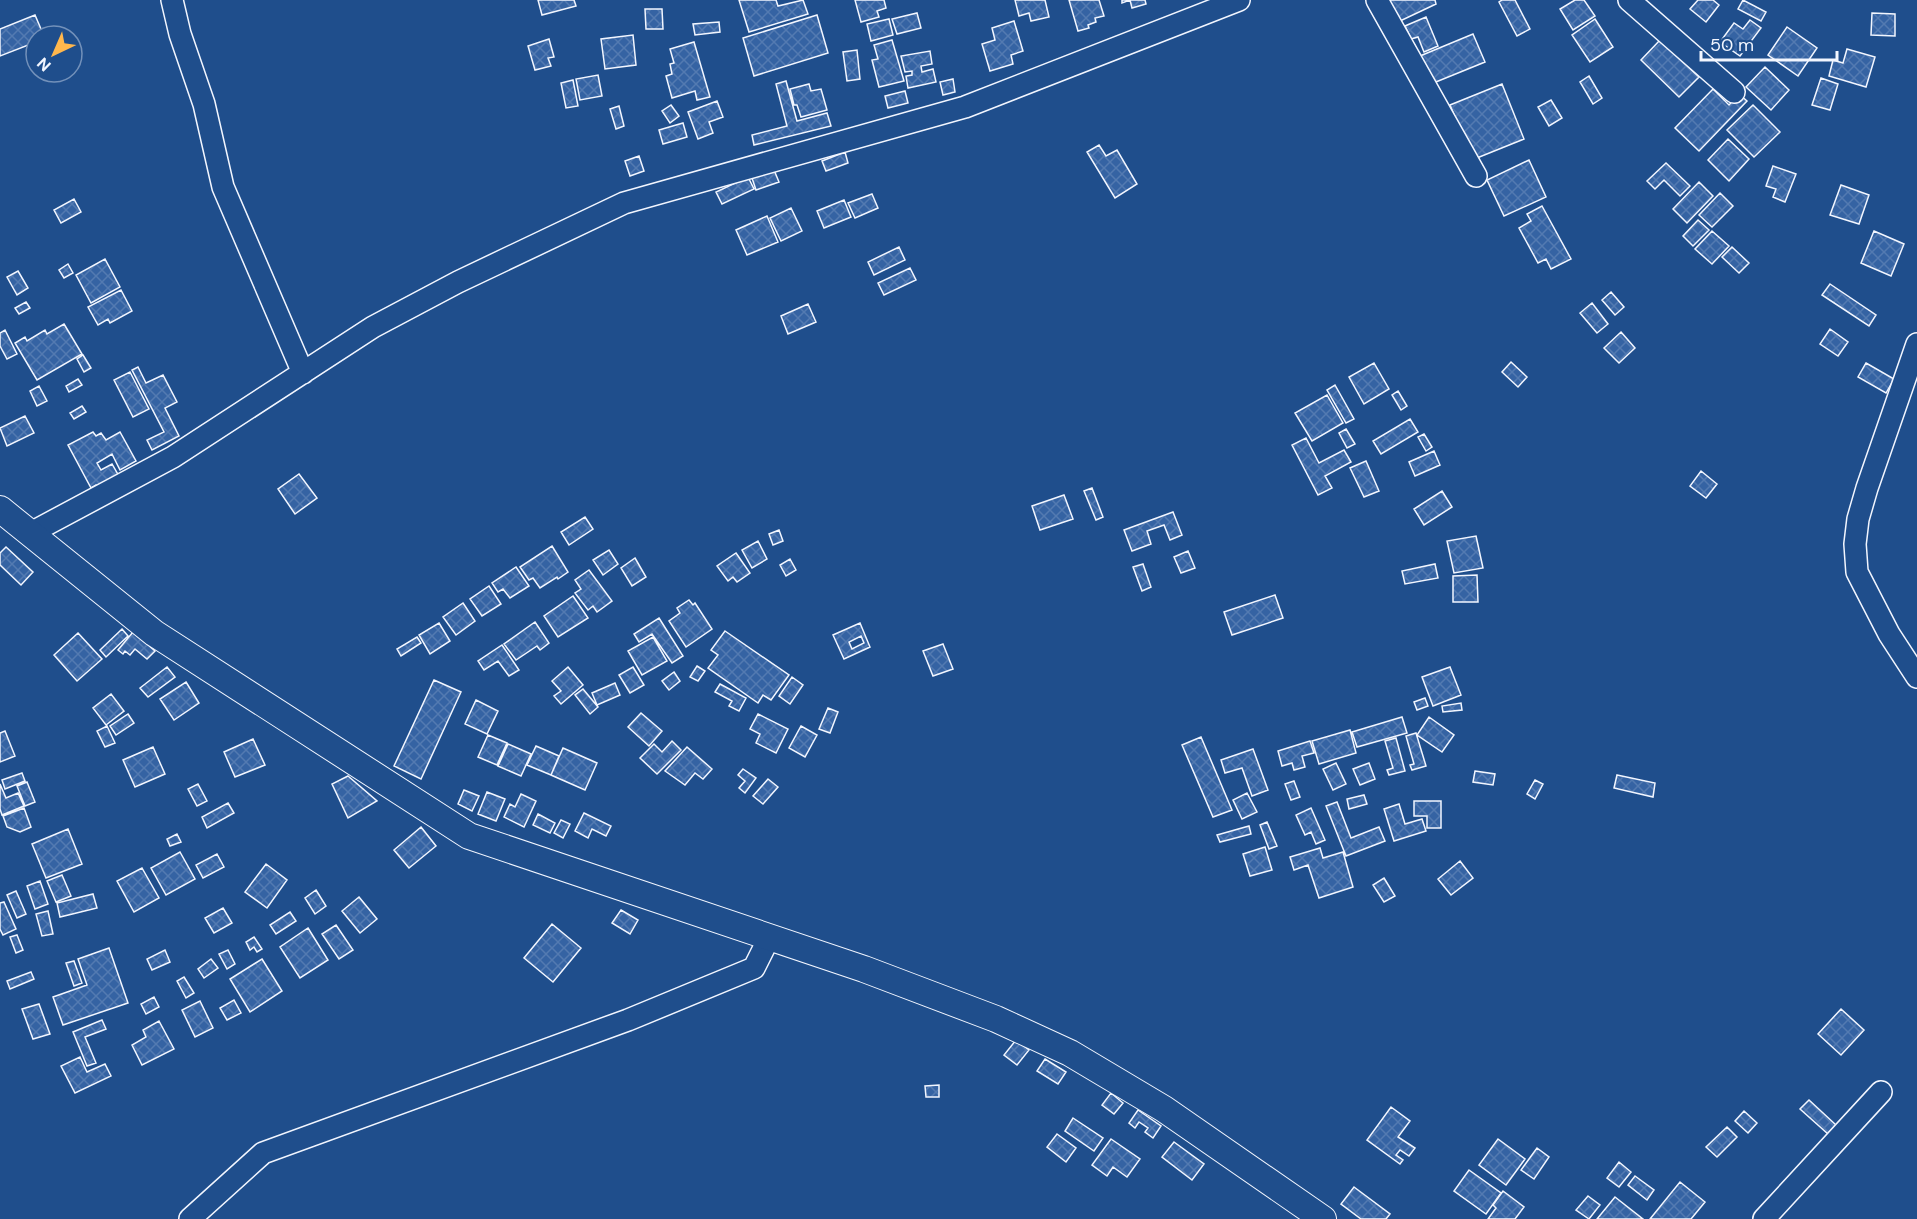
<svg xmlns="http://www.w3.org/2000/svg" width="1917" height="1219" viewBox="0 0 1917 1219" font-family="'DM Sans',sans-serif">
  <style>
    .building { fill: url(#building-cross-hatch); stroke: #f2f6ff; stroke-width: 1.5; fill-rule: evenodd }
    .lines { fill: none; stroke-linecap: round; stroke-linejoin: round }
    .minor-casing { stroke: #f2f6ff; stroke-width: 24 }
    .major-casing { stroke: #f2f6ff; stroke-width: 28 }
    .minor { stroke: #1f4e8c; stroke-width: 21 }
    .major { stroke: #1f4e8c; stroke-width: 26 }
  </style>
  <defs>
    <pattern id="building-cross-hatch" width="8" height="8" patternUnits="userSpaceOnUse" patternTransform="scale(1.5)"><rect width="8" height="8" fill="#3563a3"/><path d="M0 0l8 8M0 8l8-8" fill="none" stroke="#537ab1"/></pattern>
  </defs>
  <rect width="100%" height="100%" fill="#1f4e8c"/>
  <path class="building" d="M538 0H574L576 6 542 15Z
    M739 0H776L778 6 803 0 808 14 749 32Z
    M855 0H884L886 8 877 11 879 17 861 22Z
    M1015 0H1045L1049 17 1031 21 1029 13 1019 16Z
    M1069 0H1099L1104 16 1095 18 1096 22 1088 25 1089 28 1078 31Z
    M1122 0H1145L1146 4 1132 8 1130 0 1122 3Z
    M1388 0H1435L1436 4 1398 22Z
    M1502 0H1515L1530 29 1517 36 1499 2Z
    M1575 0H1584L1595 16 1573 30 1560 9Z
    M1698 0H1713L1719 5 1706 22 1690 9Z
    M1743 0 1766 12 1761 21 1738 9Z
    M645 9H662L663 29H646Z
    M917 13 921 28 897 34 892 19Z
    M1872 13 1895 14V36L1871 35Z
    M35 15 44 36H36V42L0 56V29Z
    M817 15 828 53 754 76 743 38Z
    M1426 17 1438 46 1424 52 1418 37 1411 39 1405 26Z
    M889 19 893 35 871 41 867 24Z
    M1595 19 1613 47 1590 62 1572 35Z
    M1750 20 1761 28 1740 56 1720 42 1734 23 1743 29Z
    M1014 21 1023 51 1011 55 1013 64 990 71 982 44 995 40 992 28Z
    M719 22 720 32 695 35 693 24Z
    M1787 27 1817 48 1798 76 1768 55Z
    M1473 34 1485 62 1431 84 1420 56Z
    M633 35 636 65 605 69 601 39Z
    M549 39 554 57 548 58 551 66 535 70 528 46Z
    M892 40 904 81 879 87 872 60 878 59 874 45Z
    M1660 40 1699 77 1679 97 1641 60Z
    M694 42 710 97 697 100 695 91 672 98 666 76 672 74 670 64 674 63 670 49Z
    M1847 49 1875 57 1866 87 1829 76 1833 60 1843 63Z
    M857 50 860 79 847 81 843 52Z
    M930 51 932 64 921 66 922 72 933 69 936 82 908 88 906 76 912 75V71L905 72 901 56Z
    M1765 67 1789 90 1771 110 1746 87Z
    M598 75 602 96 580 100 576 79Z
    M1589 76 1602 98 1593 104 1580 82Z
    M1821 78 1838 84 1830 110 1812 105Z
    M953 79 955 92 943 95 940 82Z
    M573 80 578 106 566 108 561 83Z
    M786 81 797 121 827 113 831 126 754 145 752 135 787 126 776 84Z
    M809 84 811 91 821 89 827 110 801 117 797 105H794L790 89Z
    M1502 84 1524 139 1472 160 1450 105Z
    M1713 89 1729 105 1739 94 1747 101 1699 151 1675 128Z
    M905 91 908 103 888 108 885 96Z
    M1551 100 1562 118 1549 126 1538 107Z
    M717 101 723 117 709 122 713 133 698 139 688 112Z
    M671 105 679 116 670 123 662 111Z
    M1753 105 1780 132 1754 157 1727 130Z
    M619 106 624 126 616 129 610 109Z
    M683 123 687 137 663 144 659 130Z
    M1728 139 1749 159 1729 181 1708 160Z
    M1099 145 1106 156 1117 150 1137 184 1115 198 1087 152Z
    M845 152 848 163 826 171 822 161Z
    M639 156 644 171 630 176 625 161Z
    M1529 160 1546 197 1504 216 1487 180Z
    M1666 163 1690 186 1680 196 1664 180 1655 189 1647 181Z
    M1773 166 1796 174 1785 202 1773 197 1776 189 1766 186Z
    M774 170 779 182 756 190 752 178Z
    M748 177 754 189 722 204 716 192Z
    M1699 182 1713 196 1687 223 1673 209Z
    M1841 185 1869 195 1859 224 1830 215Z
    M1720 193 1733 206 1712 227 1699 215Z
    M872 194 878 208 855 218 848 203Z
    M74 199 81 212 61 223 54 210Z
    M844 200 851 217 824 228 817 211Z
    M1542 206 1571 259 1551 269 1546 259 1538 263 1519 228 1531 221 1527 214Z
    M791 208 802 231 781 241 770 218Z
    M767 216 778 242 747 255 736 230Z
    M1698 220 1709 230 1693 246 1683 236Z
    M1712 231 1729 246 1712 264 1695 249Z
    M1874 231 1904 244 1891 276 1861 263Z
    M899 247 905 260 874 275 868 262Z
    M1732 247 1749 263 1739 273 1722 257Z
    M105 259 120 287 91 303 76 275Z
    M68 264 73 273 64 278 59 270Z
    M910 268 916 280 884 295 878 283Z
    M18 271 28 288 17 295 7 277Z
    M1830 284 1876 315 1869 326 1822 295Z
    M121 290 132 311 110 323 108 319 98 325 88 307Z
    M1611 292 1624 307 1615 315 1602 300Z
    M26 302 30 308 19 314 15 308Z
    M1592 303 1608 324 1597 333 1580 313Z
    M808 304 816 322 788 334 781 316Z
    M64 324 82 354 37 380 15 343 25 337 27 341 45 330 47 334Z
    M1830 329 1848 342 1838 356 1820 344Z
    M5 330 17 354 7 359 0 346V333Z
    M1621 332 1635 348 1619 363 1604 348Z
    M83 355 91 368 84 372 77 359Z
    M1511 362 1527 377 1518 387 1502 372Z
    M1374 363 1389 389 1364 404 1349 377Z
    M1866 363 1894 379 1886 393 1858 377Z
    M138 367 146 383 163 375 177 402 165 408 179 436 152 450 147 440 164 432 132 370Z
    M130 372 149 409 133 417 114 380Z
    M78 379 82 385 69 392 66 386Z
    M1335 385 1354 419 1346 423 1327 390Z
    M39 386 47 401 37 406 30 391Z
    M1398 391 1407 406 1401 410 1392 395Z
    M1327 395 1343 423 1312 441 1295 413Z
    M82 406 86 412 74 419 70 413Z
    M25 416 34 433 7 446 0 428Z
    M1410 419 1418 432 1381 454 1373 441Z
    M1346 429 1355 444 1347 448 1339 433Z
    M93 432 96 436 101 433 106 440 120 432 136 461 120 470 112 454 97 463 101 470 112 464 120 478 99 490 96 485 91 488 68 445Z
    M1424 434 1432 447 1426 451 1418 437Z
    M1306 438 1319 463 1344 450 1351 462 1325 476 1332 488 1318 495 1292 445Z
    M1434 451 1440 465 1415 476 1409 462Z
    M1366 461 1379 491 1364 497 1350 468Z
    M1701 471 1717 484 1706 498 1690 486Z
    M299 474 317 498 295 514 278 489Z
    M1092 488 1103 517 1096 520 1084 491Z
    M1442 491 1452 507 1424 525 1414 509Z
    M1064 495 1073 519 1040 530 1032 506Z
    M1173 512 1182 535 1170 540 1164 525 1147 531 1151 544 1132 551 1124 530Z
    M585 517 593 529 569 545 561 532Z
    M779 530 783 541 773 545 769 534Z
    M1476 536 1483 568 1454 573 1447 541Z
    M758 541 767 559 752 568 742 550Z
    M552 546 568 572 558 579 557 577 540 588 533 578 529 580 520 567Z
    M6 547 33 572 21 585 0 565V553Z
    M609 550 618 564 603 575 593 560Z
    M1188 551 1195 568 1181 573 1174 557Z
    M736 553 750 573 737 582 733 577 728 581 717 566Z
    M635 558 646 577 632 586 621 568Z
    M790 559 796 570 786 576 780 565Z
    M1143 564 1151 587 1142 591 1133 567Z
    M1435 564 1438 578 1405 584 1402 571Z
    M516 567 529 586 510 598 503 589 498 592 492 583Z
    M589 570 612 601 597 612 593 606 588 610 575 593 581 589 575 580Z
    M1477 575 1478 602H1453V576Z
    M489 586 501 604 482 616 470 599Z
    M1275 595 1283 618 1232 635 1224 612Z
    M573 596 588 618 558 637 544 616Z
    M689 600 693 605 695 603 712 629 686 647 669 621 680 613 677 608Z
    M463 603 475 621 456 635 443 617Z
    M659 618 683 656 672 663 652 634 639 642 634 634Z
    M535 622 549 643 540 650 537 646 516 660 504 644Z
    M439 623 450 641 430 654 419 635Z
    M860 623 870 647 844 659 833 635ZM861 636 864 643 852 649 849 642Z
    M122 629 128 636 106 657 100 650Z
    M725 631 789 675 771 700 763 695 758 703 708 668 718 655 711 650Z
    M133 632 155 651 147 659 135 649 130 655 125 651 123 654 118 650Z
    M78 633 102 659 77 681 54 655Z
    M417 637 421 643 401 656 397 649Z
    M653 637 667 661 642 675 628 651Z
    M943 644 953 669 933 676 923 651Z
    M502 645 519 670 509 676 498 661 484 670 478 661Z
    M697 666 705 671 698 681 690 677Z
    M167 667 175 677 148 697 140 688Z
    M568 667 583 685 561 704 554 696 561 691 552 681Z
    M633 667 644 685 630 693 619 675Z
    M1450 667 1461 695 1433 706 1422 677Z
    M674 672 680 681 669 690 662 681Z
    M792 677 803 685 790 704 779 696Z
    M434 680 461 692 421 779 394 766Z
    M186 682 199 703 174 720 160 699Z
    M615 683 620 695 597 705 592 693Z
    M720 684 746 698 739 711 729 706 732 701 715 692Z
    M583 689 598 707 590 714 575 695Z
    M111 694 124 711 106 725 93 708Z
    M1425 698 1428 706 1417 710 1414 702Z
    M476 700 498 711 487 734 465 724Z
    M1461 703 1462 710 1443 712 1442 706Z
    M828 708 838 712 830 733 819 729Z
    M641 713 662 731 649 746 628 727Z
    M128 714 134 723 116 735 110 726Z
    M758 714 788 729 776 753 756 743 760 734 750 729Z
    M1402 717 1407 733 1357 747 1352 732Z
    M1429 717 1454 735 1442 752 1417 735Z
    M107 726 115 743 105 747 97 731Z
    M801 726 817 735 805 757 789 748Z
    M1350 730 1356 753 1319 764 1312 741Z
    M5 731 15 756 0 762V733Z
    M1416 733 1426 766 1412 770 1410 765 1414 764 1406 736Z
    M488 735 507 743 497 765 478 757Z
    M1201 737 1232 810 1213 817 1182 745Z
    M1396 738 1405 771 1389 775 1387 770 1393 768 1385 741Z
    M253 739 265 765 235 777 224 752Z
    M672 741 681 750 657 774 640 758 654 744 662 752Z
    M1310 741 1314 753 1302 756 1305 767 1294 770 1292 763 1282 766 1278 751Z
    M508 744 531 754 521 776 498 766Z
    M536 746 559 756 551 775 527 765Z
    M153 747 165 774 135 787 123 760Z
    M687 747 712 769 703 779 695 773 685 785 665 771Z
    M563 748 597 763 585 790 551 775Z
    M1253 749 1268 790 1252 796 1242 768 1225 773 1221 760Z
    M1336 763 1346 784 1333 790 1323 769Z
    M1369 763 1375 779 1360 785 1353 769Z
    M743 769 756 778 745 793 739 788 745 781 738 775Z
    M1475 771 1495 774 1493 785 1473 782Z
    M22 773 25 781 5 789 2 780Z
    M1617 775 1655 783 1653 797 1614 788Z
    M348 776 377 801 348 818 332 784Z
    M768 779 778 787 763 804 753 796Z
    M1535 780 1543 784 1535 799 1527 794Z
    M1294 781 1300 797 1291 800 1285 784Z
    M27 782 35 802 25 806 17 786Z
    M0 784 6 798 18 793 24 806 2 815 0 809Z
    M198 784 207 801 197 806 188 789Z
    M464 790 479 796 472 811 458 804Z
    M487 792 505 799 496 821 478 814Z
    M1247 793 1257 812 1242 819 1233 800Z
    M521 794 536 801 524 827 504 817 510 804 515 807Z
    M1364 795 1367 804 1349 809 1347 799Z
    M1414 801H1441V828H1427V816H1414Z
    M1337 802 1351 838 1379 827 1385 841 1346 856 1326 806Z
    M228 803 234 813 207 828 202 817Z
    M1399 804 1405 824 1422 819 1426 831 1394 841 1384 809Z
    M24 808 31 827 20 832 7 827 3 816Z
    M1311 808 1325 840 1316 844 1311 832 1305 835 1296 815Z
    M584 813 611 826 606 836 592 829 588 838 575 831Z
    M538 814 555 823 550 833 533 825Z
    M561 820 570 824 563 838 554 833Z
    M1267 822 1277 846 1269 849 1260 825Z
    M1249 826 1251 834 1220 842 1217 835Z
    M421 827 436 846 409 868 394 850Z
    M68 829 82 864 46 878 32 844Z
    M177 834 181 842 170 846 167 839Z
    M1265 847 1272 870 1250 876 1243 854Z
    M1320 848 1323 858 1343 852 1353 887 1319 898 1308 865 1294 870 1290 857Z
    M180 852 195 879 166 895 151 868Z
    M217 854 224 867 203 878 196 865Z
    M1460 861 1473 878 1451 895 1438 879Z
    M266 864 287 880 267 908 245 892Z
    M142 868 159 898 134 912 117 881Z
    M62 875 71 896 56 902 47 881Z
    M1384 878 1395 896 1384 902 1373 885Z
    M40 881 48 904 35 909 27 886Z
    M316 890 326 906 315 914 305 898Z
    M16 891 26 914 17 918 7 895Z
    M93 894 97 908 60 917 57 903Z
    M359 897 377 919 360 933 342 911Z
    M4 902 16 929 3 935 0 929V903Z
    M223 908 232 923 214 933 205 918Z
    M621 910 638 920 630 934 612 923Z
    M48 911 53 934 42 936 36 914Z
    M290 912 296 921 276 934 270 925Z
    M552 924 581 948 553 982 524 958Z
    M336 925 353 950 339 959 322 934Z
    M308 928 328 960 300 978 280 947Z
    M17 935 23 950 16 953 10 937Z
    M254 937 262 949 257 952 254 947 250 950 246 942Z
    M109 948 128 1003 63 1025 53 997 87 985 78 959Z
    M165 950 170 962 152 970 147 959Z
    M228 950 235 964 227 969 219 954Z
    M211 959 218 968 204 978 198 969Z
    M262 959 282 991 250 1012 230 979Z
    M74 961 82 983 74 986 66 963Z
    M31 972 34 979 10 989 7 981Z
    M184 977 194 993 186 998 177 981Z
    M154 997 159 1007 146 1014 141 1004Z
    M234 1000 241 1013 227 1020 220 1008Z
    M200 1001 213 1028 195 1037 182 1010Z
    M39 1004 50 1034 33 1039 22 1009Z
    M1841 1009 1864 1030 1841 1055 1818 1034Z
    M102 1020 106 1029 85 1037 96 1063 87 1066 73 1032Z
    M159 1021 174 1049 142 1065 132 1045 146 1037 143 1030Z
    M1016 1040 1029 1050 1017 1065 1004 1055Z
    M80 1057 87 1072 105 1064 111 1076 75 1093 61 1066Z
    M1045 1059 1066 1072 1058 1084 1037 1071Z
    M939 1085V1097H926L925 1086Z
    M1111 1093 1123 1103 1114 1114 1102 1105Z
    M1809 1100 1836 1125 1828 1134 1800 1109Z
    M1391 1107 1410 1121 1398 1137 1415 1148 1409 1156 1400 1150 1396 1155 1403 1160 1400 1164 1367 1140Z
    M1138 1110 1161 1126 1153 1138 1145 1132 1148 1128 1139 1122 1135 1128 1129 1123Z
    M1744 1111 1757 1123 1748 1133 1735 1121Z
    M1073 1118 1103 1138 1094 1151 1065 1131Z
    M1727 1127 1737 1137 1717 1157 1706 1147Z
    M1057 1134 1076 1148 1066 1162 1047 1147Z
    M1111 1139 1140 1159 1127 1177 1113 1167 1107 1176 1092 1165Z
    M1498 1139 1525 1159 1506 1185 1479 1165Z
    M1174 1142 1204 1164 1192 1180 1162 1157Z
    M1537 1148 1549 1157 1534 1179 1521 1170Z
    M1619 1162 1631 1172 1619 1187 1607 1178Z
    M1469 1170 1501 1193 1486 1214 1454 1191Z
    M1635 1176 1654 1190 1647 1200 1628 1185Z
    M1680 1182 1705 1202 1691 1219H1650Z
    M1354 1187 1390 1214 1386 1219H1361L1341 1204Z
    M1503 1191 1524 1207 1515 1219H1488L1496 1208 1493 1205Z
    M1588 1196 1600 1205 1589 1219 1576 1210Z
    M1615 1197 1643 1219H1597Z"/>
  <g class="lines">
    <g class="minor-casing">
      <path id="minor" d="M172 0 180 34 204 104 223 187 303 373
        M1377 0 1476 176
        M1629 0 1734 92
        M1917 344 1867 488 1858 519 1855 544 1857 572 1889 634 1917 677
        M29 534 173 457 373 327 458 282 624 203 965 107 1239 0
        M190 1219 263 1153 628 1020 754 968 770 936
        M1764 1219 1881 1092"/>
    </g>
    <g class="major-casing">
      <path id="major" d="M0 509 154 633 469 836 864 969 996 1019 1070 1053 1164 1109 1323 1219"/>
    </g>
    <use href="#minor" class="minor"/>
    <use href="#major" class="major"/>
  </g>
  <g transform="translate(54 54) rotate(224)"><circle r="28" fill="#1f4e8c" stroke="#7391ba" stroke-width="1.5"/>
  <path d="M0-4.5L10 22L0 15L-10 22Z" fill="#ffb74d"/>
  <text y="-9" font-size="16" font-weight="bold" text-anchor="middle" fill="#f2f6ff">N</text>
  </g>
  <path d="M1701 51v9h136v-9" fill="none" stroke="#f2f6ff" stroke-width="3"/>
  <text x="1710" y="51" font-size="18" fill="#f2f6ff" stroke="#1f4e8c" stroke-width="4.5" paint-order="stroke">50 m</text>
</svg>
